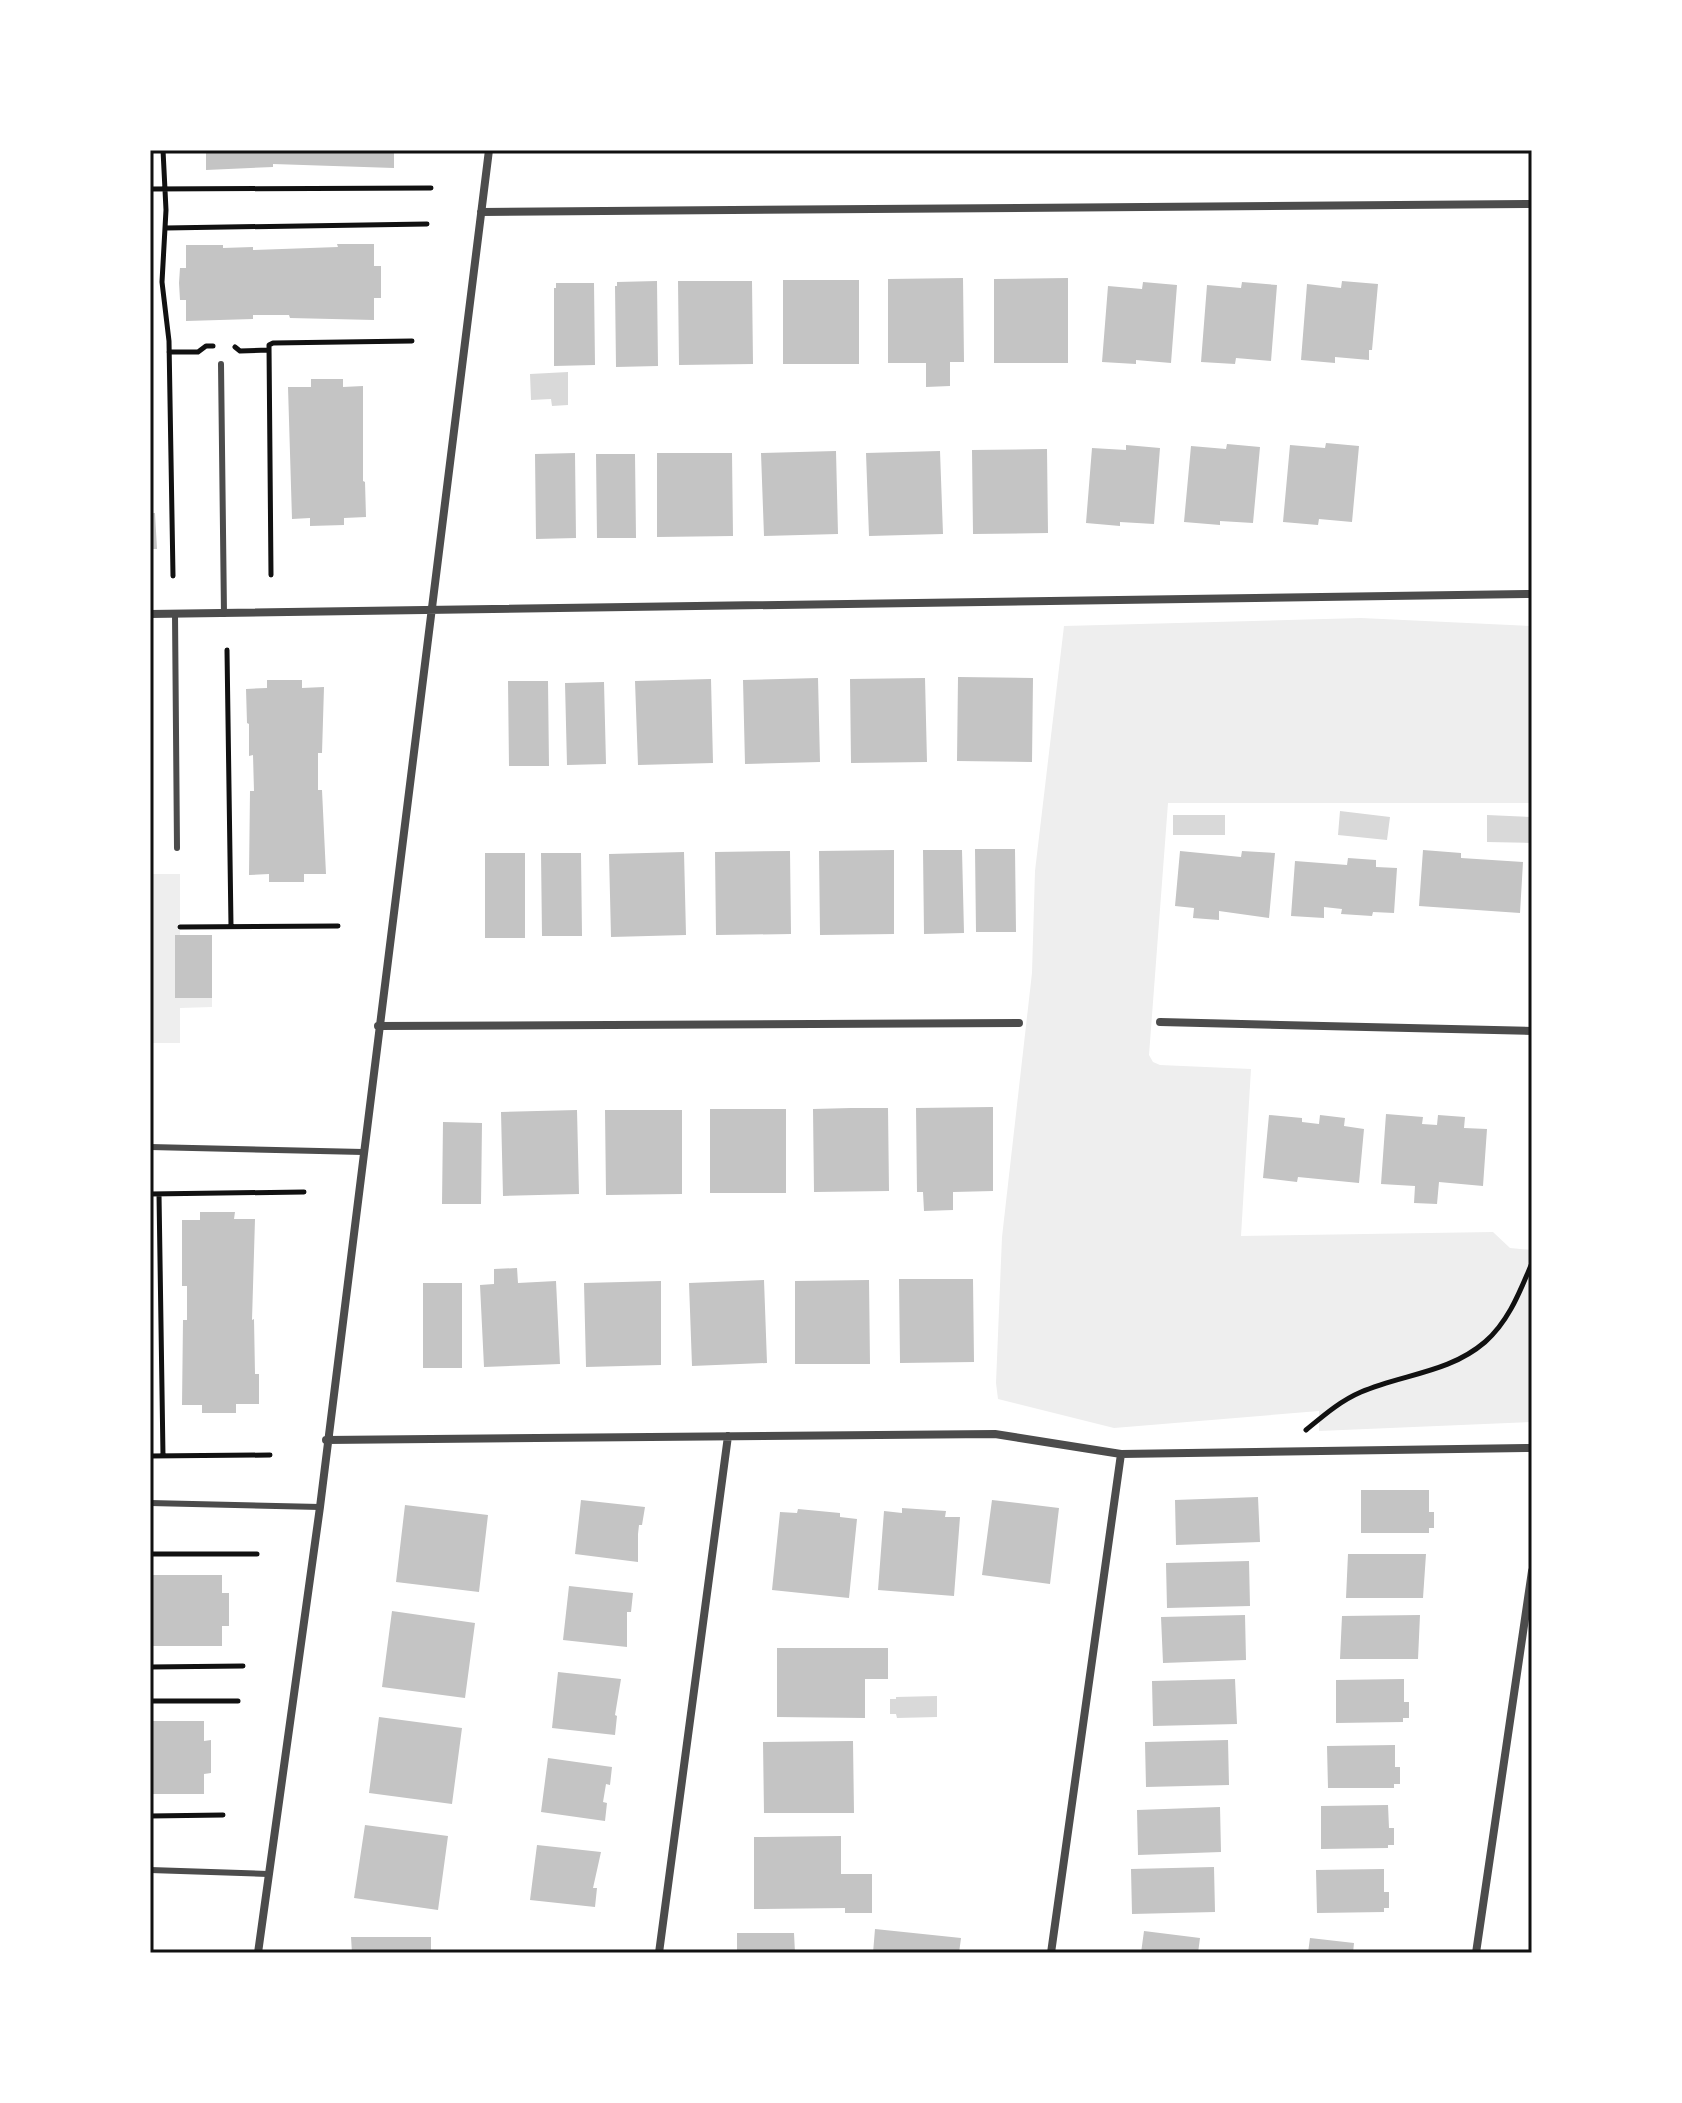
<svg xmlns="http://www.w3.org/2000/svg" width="1682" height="2103" viewBox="0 0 1682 2103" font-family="Literata,serif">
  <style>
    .green { fill: #eee }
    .water { fill: #d9d9d9 }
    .building { fill: #c4c4c4 }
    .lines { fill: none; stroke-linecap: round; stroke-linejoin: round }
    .path { stroke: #111; stroke-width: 5 }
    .service { stroke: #4c4c4c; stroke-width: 6 }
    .minor { stroke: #4c4c4c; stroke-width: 8 }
    .neatline { fill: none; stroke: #111; stroke-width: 3 }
  </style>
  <rect width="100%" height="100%" fill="#fff"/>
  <path class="green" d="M1361 618 1532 626V803H1168L1149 1055 1153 1062 1160 1065 1251 1069 1241 1236 1493 1232 1510 1248 1532 1250V1422L1319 1431V1411L1114 1428 998 1399 996 1383 1002 1237 1032 973 1035 871 1064 626Z
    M150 874H180V935H212V1007L180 1008V1043H150Z"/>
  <path class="water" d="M568 372V405L552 406 551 399 531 400 530 374Z
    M1340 811 1390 817 1387 840 1338 835Z
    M1173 815H1225V835H1173Z
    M1487 815 1532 817V843L1487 842Z
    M937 1696V1717L897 1718 896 1714H890V1699H896V1697Z"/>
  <path class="building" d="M206 150H394V168L273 164V167L206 170Z
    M337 244H374V266H381V298H374V320L290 318 289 315H253V319L186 321V300H180L179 283 180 268H186V245H223V248L253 247V250L338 247Z
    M963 278 964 362H950V386L926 387V363H888V279Z
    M1068 278V363H994V279Z
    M783 280H859V364H783Z
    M657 281 658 366 616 367 615 286H617V282Z
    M678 281H752L753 364 679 365Z
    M1342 281 1378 284 1372 350H1369V360L1335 357V363L1301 360 1307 284 1341 288Z
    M1143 282 1177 285 1171 363 1136 360V364L1102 362 1108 286 1142 289Z
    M1242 282 1277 285 1271 361 1236 358 1235 364 1201 362 1207 285 1241 288Z
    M556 283H594L595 365 554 366V288H556Z
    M150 373H153V399H150Z
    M311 379H343V387L363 386V481L365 482 366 517 344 518V525L310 526V518L292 519 288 387H311Z
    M1326 443 1359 446 1352 522 1319 519 1318 525 1283 522 1290 445 1325 448Z
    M1227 444 1260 447 1253 523 1220 521V525L1184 522 1191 446 1226 449Z
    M1126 445 1160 448 1154 524 1120 522V526L1086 523 1092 448 1126 450Z
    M1047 449 1048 533 973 534 972 450Z
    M836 451 838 534 764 536 761 453Z
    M940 451 943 534 869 536 866 453Z
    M575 453 576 538 536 539 535 454Z
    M657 453H732L733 536 657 537Z
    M596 454H635L636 538H597Z
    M150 513H155L157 549H150Z
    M958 677 1033 678 1032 762 957 761Z
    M818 678 820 762 745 764 743 680Z
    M925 678 927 762 851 763 850 679Z
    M711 679 713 763 638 765 635 681Z
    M267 680H302V688L324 687 322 753H318V790H322L326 874H304V882H269V874L249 875 250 791H254L253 755 249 756V724L247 723 246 689 267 688Z
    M508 681H548L549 766H509Z
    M604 682 606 764 567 765 565 683Z
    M975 849H1015L1016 932H976Z
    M894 850V934L820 935 819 851Z
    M923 850H962L964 933 924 934Z
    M1423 850 1461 853V858L1523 862 1520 913 1419 906Z
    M790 851 791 934 716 935 715 852Z
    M1180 851 1241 857 1242 851 1275 853 1269 918 1219 911V920L1193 918 1194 908 1175 906Z
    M684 852 686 935 611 937 609 854Z
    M485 853H525V938H485Z
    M541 853H581L582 936H542Z
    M1348 858 1376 860V867L1397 868 1394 913 1373 912 1372 916 1341 914 1342 909 1324 907V918L1291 916 1295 861 1347 865Z
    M175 935H212V998H175Z
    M993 1107V1191L953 1192V1210L924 1211 923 1192H917L916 1108Z
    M851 1108H888L889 1191 814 1192 813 1109Z
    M710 1109H786V1193H710Z
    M577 1110 579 1194 503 1196 501 1112Z
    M605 1110H682V1194L606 1195Z
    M1386 1114 1423 1117 1422 1124 1437 1125 1438 1115 1465 1117 1464 1128 1487 1129 1483 1186 1439 1182 1437 1204 1414 1203 1415 1186 1381 1184Z
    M1269 1115 1302 1118V1122L1319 1124 1320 1115 1345 1118 1344 1126 1364 1129 1359 1183 1298 1177 1297 1182 1263 1178Z
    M443 1122 482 1123 481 1204H442Z
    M200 1212H235L234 1219H255L252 1320 254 1319 255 1374H259V1404H236V1413H202V1405H182L183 1320H187V1286H182V1220H200Z
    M517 1268 518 1283 556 1281 560 1364 484 1367 480 1285 494 1284V1269Z
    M899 1279H973L974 1362 900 1363Z
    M764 1280 767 1363 692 1366 689 1283Z
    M869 1280 870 1364H795V1281Z
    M661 1281V1365L586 1367 584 1283Z
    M423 1283H462V1368H423Z
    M1361 1490H1429V1512H1434V1528H1429V1533H1361Z
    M1258 1497 1260 1542 1176 1545 1175 1500Z
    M581 1500 645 1507 642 1525H639L638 1534V1562L575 1554Z
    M992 1500 1059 1508 1050 1584 982 1575Z
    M405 1505 488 1515 479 1592 396 1582Z
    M902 1508 946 1511 945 1517H960L954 1596 878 1590 884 1511 902 1513Z
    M798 1509 840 1513V1517L857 1519 849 1598 772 1590 780 1512 797 1513Z
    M1348 1554H1426L1423 1598H1346Z
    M1249 1561 1250 1606 1167 1608 1166 1563Z
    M150 1575H222V1593H229V1626H222V1646H150Z
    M569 1586 633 1593 631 1612H627V1647L563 1640Z
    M392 1611 475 1623 465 1698 382 1687Z
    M1245 1615 1246 1660 1163 1663 1161 1617Z
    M1420 1615 1418 1659H1340L1342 1616Z
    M777 1648H888V1679H865V1718L777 1717Z
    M558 1672 621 1679 615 1715 617 1716 615 1735 552 1728Z
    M1235 1679 1237 1724 1153 1726 1152 1681Z
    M1404 1679V1702H1409V1718H1403V1722L1336 1723V1680Z
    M379 1717 462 1728 452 1804 369 1793Z
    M150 1721H204V1741L211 1740V1773L204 1774V1794H150Z
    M1228 1740 1229 1785 1146 1787 1145 1742Z
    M853 1741 854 1813H764L763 1742Z
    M1395 1745V1767H1400V1784H1394V1788H1328L1327 1746Z
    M548 1758 612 1767 610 1785 606 1784 603 1802 607 1803 605 1821 541 1812Z
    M1388 1805 1389 1828H1394V1845H1388V1848L1321 1849V1806Z
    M1220 1807 1221 1852 1138 1855 1137 1810Z
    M365 1825 448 1836 438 1910 354 1898Z
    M841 1836V1874H872V1913H845V1908L754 1909V1837Z
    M537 1845 601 1852 593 1888H597L595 1907 530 1900Z
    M1214 1867 1215 1912 1132 1914 1131 1869Z
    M1384 1869V1892H1389V1908H1384V1912L1317 1913 1316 1870Z
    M875 1929 961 1938 959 1953H873Z
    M1144 1931 1200 1938 1198 1953H1141Z
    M737 1933H794L795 1953H737Z
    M351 1937H431V1953H352Z
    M1310 1938 1354 1943 1353 1953H1308Z"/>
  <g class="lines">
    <path class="path" d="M163 150 166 210 162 282 169 341 173 576
      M150 189 431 188
      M166 228 427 224
      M235 347 240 351 268 350
      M169 352H198L206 346H213
      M271 575 269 345 273 343 412 341
      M227 650 231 926
      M180 927 338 926
      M150 1194 304 1192
      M159 1194 163 1456
      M1306 1430C1323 1416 1340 1401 1361 1392 1403 1374 1449 1373 1485 1342 1509 1321 1520 1291 1532 1263
      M150 1456 270 1455
      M150 1554H257
      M150 1667 243 1666
      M150 1701H238
      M150 1816 223 1815"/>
    <path class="service" d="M221 364 224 614
      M175 614 177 848
      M150 1147 363 1152
      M150 1503 320 1507
      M150 1870 268 1874"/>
    <path class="minor" d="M481 212 1532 204
      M150 614 1532 594
      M1160 1022 1532 1031
      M378 1026 1019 1023
      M326 1440 995 1434 1121 1454 1532 1448
      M258 1953 320 1507 489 150
      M659 1953 728 1436
      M1051 1953 1121 1454
      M1476 1953 1532 1571"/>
  </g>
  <rect width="1682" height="2103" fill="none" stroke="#ffffff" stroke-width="304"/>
  <rect x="152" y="152" width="1378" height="1799" class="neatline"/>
</svg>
